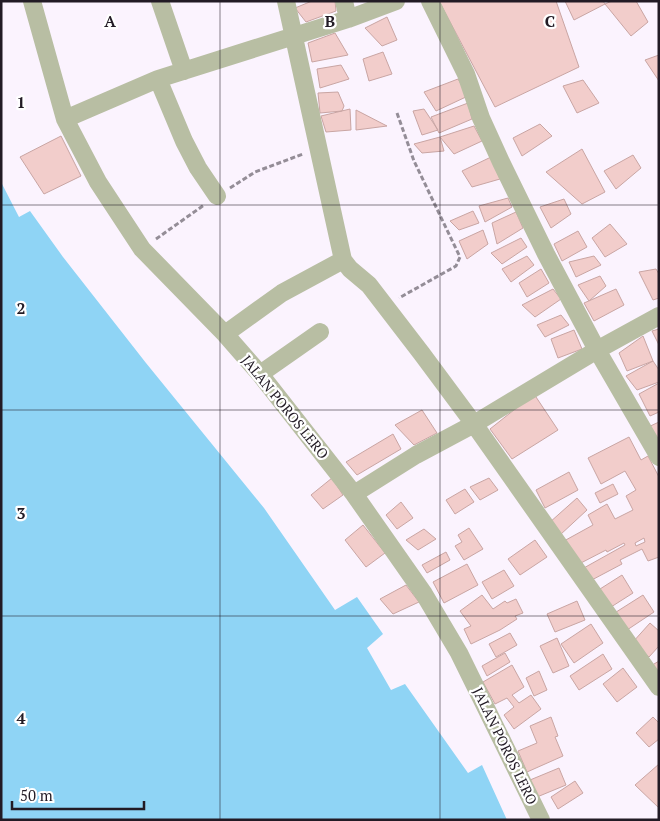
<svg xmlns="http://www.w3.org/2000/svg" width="660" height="821" viewBox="0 0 660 821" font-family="'PT Serif',serif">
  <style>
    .water { fill: #8fd4f5 }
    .building { fill: #f2cdcb; stroke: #c9a5a3; fill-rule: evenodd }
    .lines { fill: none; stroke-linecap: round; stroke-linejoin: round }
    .path { stroke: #948d97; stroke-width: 3; stroke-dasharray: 5 2.5; stroke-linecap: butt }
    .street { stroke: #b8bea3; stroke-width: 18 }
    .grid { fill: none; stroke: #221b25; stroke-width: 1; stroke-opacity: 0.55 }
    .labels { text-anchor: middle; stroke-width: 4.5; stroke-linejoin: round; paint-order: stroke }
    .street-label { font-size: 14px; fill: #221b25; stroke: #fff }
    .grid-label { font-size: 16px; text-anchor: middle; font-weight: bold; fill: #221b25; stroke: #fff; stroke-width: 4.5; stroke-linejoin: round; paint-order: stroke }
  </style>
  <rect width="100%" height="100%" fill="#fbf3fe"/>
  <path class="water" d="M1 182 19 217 30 211 63 257 146 363 264 508 335 610 357 597 383 634 367 648 391 690 405 684 468 773 482 765 507 820H1Z"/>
  <path class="building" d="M312 1H335L336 11 306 22 295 8Z
    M439 1H556L579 67 495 107Z
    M565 1H603L605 4 574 20Z
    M612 1H636L648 22 631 36 605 4Z
    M387 17 397 40 382 46 365 28Z
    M335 33 348 55 312 62 308 43Z
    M383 52 392 74 369 81 363 59Z
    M659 55V81L645 60Z
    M341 65 349 79 320 88 317 69Z
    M458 79 468 96 436 111 424 92Z
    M583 80 599 103 577 113 563 86Z
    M338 92 344 106 342 111 320 113 318 93Z
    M468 103 472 119 439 133 431 117Z
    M350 109 351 130 326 132 321 116Z
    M424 109 438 130 422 135 413 111Z
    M356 110 387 126 356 130Z
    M540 124 552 136 522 156 513 138Z
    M474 126 482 141 454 154 440 137Z
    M61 136 81 176 44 194 20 157Z
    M440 137 444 151 422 153 414 144Z
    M582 149 605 192 582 204 546 172Z
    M633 155 641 168 616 189 604 171Z
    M491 157 500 179 472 187 462 171Z
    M508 198 512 207 485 222 479 206Z
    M564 199 571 214 551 228 540 207Z
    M473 211 479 223 459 230 450 221Z
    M516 212 523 228 497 244 492 223Z
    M610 224 627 244 605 257 592 238Z
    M483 230 488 244 467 259 459 241Z
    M578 231 587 247 562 261 554 244Z
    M521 238 527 247 502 264 491 253Z
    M527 256 534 265 511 282 502 269Z
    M594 256 601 265 576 277 569 262Z
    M541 269 549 283 527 297 519 283Z
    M656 269 659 274V298L653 300 639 272Z
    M600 276 606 286 589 301 578 285Z
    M553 289 561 299 535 317 522 305Z
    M616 289 624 305 594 321 584 303Z
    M561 315 569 325 545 337 537 325Z
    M659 329V345L652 331Z
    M574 330 582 349 558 358 551 339Z
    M643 336 653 361 627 371 619 353Z
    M653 361 659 370V382L637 390 626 376Z
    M659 383V412L650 416 639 394Z
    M534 394 558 430 512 459 490 429Z
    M422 410 437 433 414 445 395 425Z
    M659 422V443L646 428Z
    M393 434 401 449 357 475 346 462Z
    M629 437 641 460 648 456 659 477V557L648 561 642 549 620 560 622 564 588 582 582 569 625 545 624 543 607 552 606 550 577 565 564 541 593 525 588 515 607 504 615 519 633 510 626 496 636 490 625 471 601 484 588 458ZM644 538 645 542 636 546 635 543Z
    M569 472 578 490 545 508 536 490Z
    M332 478 343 495 323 509 311 495Z
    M489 478 498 490 480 500 470 487Z
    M613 484 618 494 600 503 595 493Z
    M465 489 474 502 455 514 446 500Z
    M577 498 587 510 560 535 549 523Z
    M401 502 413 518 397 529 386 515Z
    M363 525 385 553 366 567 345 540Z
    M469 528 483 549 464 560 455 546 462 542 458 535Z
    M424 529 436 539 418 550 406 540Z
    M535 540 547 557 520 575 508 559Z
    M446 552 450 560 427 573 422 565Z
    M467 564 478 585 444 603 433 582Z
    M504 570 514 586 492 599 482 582Z
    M622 575 633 593 611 607 600 589Z
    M406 585 419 602 393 614 380 599Z
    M482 595 493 609 505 601 507 603 516 599 523 613 515 616 517 619 500 630 471 644 464 629 471 626 460 611Z
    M643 595 654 612 624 632 613 614Z
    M577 601 585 620 555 632 547 614Z
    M650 623 659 631V646L649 657 632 643Z
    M591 624 603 643 574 663 561 644Z
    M510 633 517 645 496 657 489 644Z
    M557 638 569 666 553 673 540 646Z
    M505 653 510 662 487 676 482 666Z
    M603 654 612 669 579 690 570 676Z
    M659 661V682L649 667Z
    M512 665 524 687 512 695 519 703 531 695 541 709 514 729 504 715 514 707 507 698 495 704 483 682Z
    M623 668 637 687 617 702 603 684Z
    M539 671 547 690 534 696 526 678Z
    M551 717 558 736 555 737 563 756 527 772 518 751 537 743 530 726Z
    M653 717 659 723V739L649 747 636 733Z
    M659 764V808L635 785Z
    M559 768 566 785 537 797 530 780Z
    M575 781 583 793 558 809 551 797Z"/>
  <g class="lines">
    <path class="path" d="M397 113 414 161 460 257 456 266 399 298
      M230 188 255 172 303 154
      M156 239 204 205"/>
    <path class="street" d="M32 1 65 119 98 182 142 249 225 334 260 374 354 494 424 594 459 653 541 820
      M160 1 184 71
      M286 1 343 260 350 269 369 285 422 354 474 424 659 687
      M344 1 348 19
      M430 1 466 74 481 118 501 162 546 254 597 350 659 457
      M158 79 184 141 198 168 217 196
      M65 119 158 79 348 19 396 1
      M225 334 282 293 343 260
      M260 374 320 332
      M354 494 416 455 474 424 597 350 659 316"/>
  </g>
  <path class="grid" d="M220 1V820M440 1V820M1 205H659M1 410H659M1 616H659"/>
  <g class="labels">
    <g class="street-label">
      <text transform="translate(285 407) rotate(51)" y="5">JALAN POROS LERO</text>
      <text transform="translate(505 746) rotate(64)" y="5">JALAN POROS LERO</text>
    </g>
  </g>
  <g class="grid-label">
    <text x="110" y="27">A</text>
    <text x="330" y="27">B</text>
    <text x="550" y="27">C</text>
    <text x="21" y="108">1</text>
    <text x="21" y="314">2</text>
    <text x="21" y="519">3</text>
    <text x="21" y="724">4</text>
  </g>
  <rect width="660" height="821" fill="none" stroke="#221b25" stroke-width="5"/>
  <path d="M12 801v8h132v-8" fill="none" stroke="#221b25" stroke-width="2.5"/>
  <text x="20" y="801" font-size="15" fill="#221b25" stroke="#ffffff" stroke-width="4" paint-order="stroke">50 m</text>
</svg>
